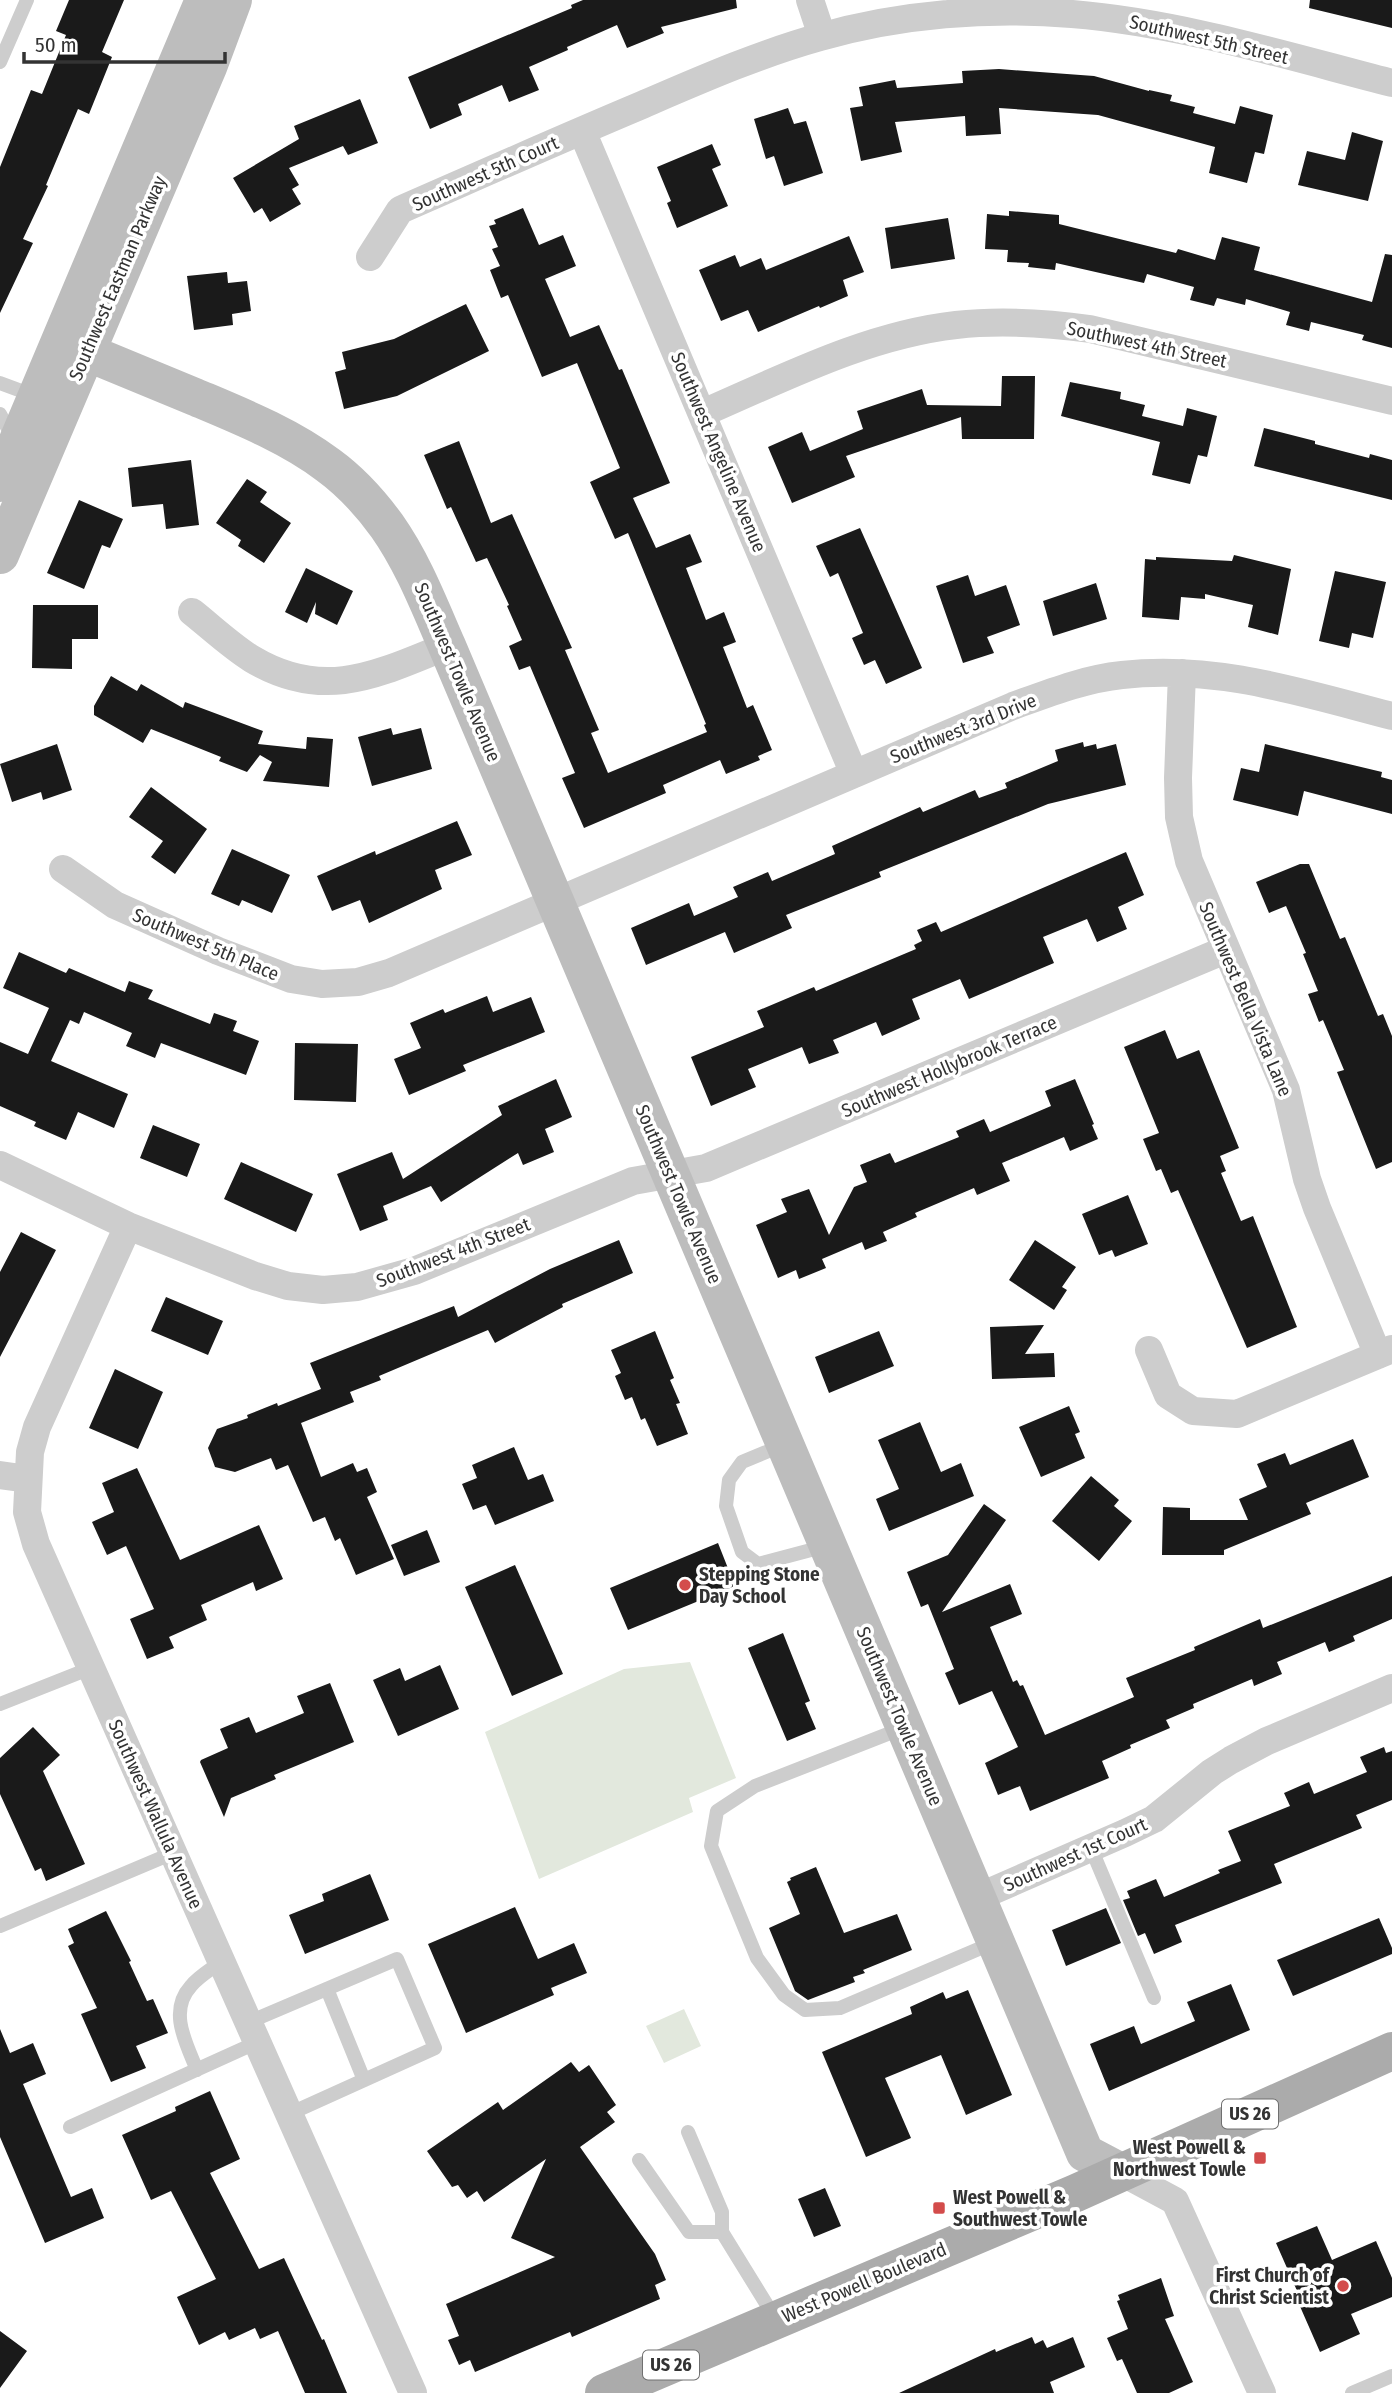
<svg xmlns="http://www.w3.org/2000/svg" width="1392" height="2393" viewBox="0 0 1392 2393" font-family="'Fira Sans Condensed',sans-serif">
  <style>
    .green { fill: #e2e8dd }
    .building { fill: #1a1a1a }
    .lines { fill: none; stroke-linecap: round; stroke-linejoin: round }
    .lane { stroke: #cdcdcd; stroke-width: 14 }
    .street { stroke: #cdcdcd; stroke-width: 28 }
    .secondary { stroke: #bdbdbd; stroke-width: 38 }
    .primary { stroke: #ababab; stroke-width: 38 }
    .poi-dot { fill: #d34c4b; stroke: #fff; stroke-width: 2.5 }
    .labels { text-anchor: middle; stroke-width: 7; stroke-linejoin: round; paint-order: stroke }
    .shield { fill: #fff; stroke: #707070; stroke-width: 2 }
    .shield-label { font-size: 18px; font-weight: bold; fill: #333 }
    .street-label { font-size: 19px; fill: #333; stroke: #fff }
    .poi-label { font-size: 19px; font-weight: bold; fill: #333; stroke: #fff; text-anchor: start }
  </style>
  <rect width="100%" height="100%" fill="#fff"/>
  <path class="green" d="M690 1662 736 1778 689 1798 693 1812 539 1879 485 1732 624 1669Z
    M684 2009 701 2046 664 2063 646 2026Z"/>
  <path class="building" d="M69 0H124L102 52 112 57 89 114 78 109 46 185 48 186 23 239 33 243 0 313V167L31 90 42 94 66 35 56 31Z
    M583 0H736L737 8 661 27 664 33 627 48 617 25 567 47 568 50 529 67 539 90 509 102 502 85 458 104 462 115 430 129 408 77 572 8 571 5Z
    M1310 0H1392V28L1309 8Z
    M999 69 1094 76 1149 91V90L1172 95 1170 101 1195 107 1193 113 1235 124 1240 106 1273 115 1264 154 1255 152 1247 183 1209 173 1215 147 1098 115 999 108 1001 134 966 136 965 116 895 122 902 152 861 161 850 108 863 106 859 87 895 80 897 88 963 83 962 71Z
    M360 99 378 143 348 155 343 146 289 168 299 185 292 189 301 204 270 222 262 208 254 213 233 178 299 139 294 126Z
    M788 108 794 124 806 121 823 173 784 186 774 156 766 159 754 119Z
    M1352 132 1383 141 1368 201 1298 185 1307 151 1345 160Z
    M712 144 721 165 712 169 728 206 677 228 667 203 671 201 657 167Z
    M523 208 539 245 563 235 576 266 545 279 570 337 599 325 619 370 622 369 670 483 633 498 656 548 690 534 702 562 686 568 706 620 724 612 736 642 723 647 747 708 753 705 772 750 758 756 760 760 726 774 720 760 663 785 666 793 584 828 562 778 575 773 530 666 519 670 509 646 522 640 507 606 509 605 487 558 476 562 451 507 447 509 424 455 459 441 491 523 512 514 572 648 565 650 599 730 591 733 608 773 707 732 704 725 706 724 628 533 615 539 590 482 620 468 577 363 542 377 508 295 501 298 490 270 500 266 492 249 498 247 489 226 496 224 494 220Z
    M1009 211 1059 215V224L1176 253 1178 249 1215 260 1222 237 1260 247 1254 270 1372 302 1385 254 1392 255V348L1362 340 1364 335 1311 322 1309 331 1286 325 1290 312 1246 299 1245 305 1217 298 1214 306 1190 300 1194 287 1147 274 1144 283 1056 263 1055 270 1028 267 1029 263 1007 262 1008 250 985 249 987 214 1009 216Z
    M948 218 955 259 891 269 885 228Z
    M849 236 864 272 843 280 848 296 820 308 819 306 758 332 748 310 721 321 699 270 735 255 740 267 761 258 766 270Z
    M227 272 228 283 247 281 251 311 232 314 233 325 194 330 187 276Z
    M466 304 489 351 397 396 344 409 335 372 346 369 342 352 394 339Z
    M1002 376H1035L1034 439H962L961 417 846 456 855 477 792 503 768 447 802 432 810 451 863 429 857 411 922 389 927 405 1001 406Z
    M1070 382 1121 392 1120 399 1145 405 1142 416 1183 426 1187 408 1217 416 1207 457 1198 455 1190 484 1152 475 1160 442 1061 416Z
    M1264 428 1315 441V444L1369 458 1370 454 1392 460V500L1254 466Z
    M191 460 199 525 166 529 163 504 132 507 128 468Z
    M247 479 267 492 260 502 291 523 264 563 238 546 241 540 216 523Z
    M79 500 123 519 110 548 102 545 84 589 47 573Z
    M860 528 922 668 886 684 875 660 864 665 852 638 863 633 838 573 830 577 816 546Z
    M1234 555 1291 569 1278 635 1248 627 1253 605 1205 594V599L1181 597 1179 620 1142 617 1145 559 1156 560V557L1232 561Z
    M306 568 353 591 337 625 315 614 316 602 307 623 285 612Z
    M1335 571 1386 582 1373 638 1352 633 1349 648 1319 641Z
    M968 575 975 596 1006 585 1020 625 987 637 994 653 963 663 936 586Z
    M1096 583 1107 619 1053 636 1043 601Z
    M33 605H98V639H72V669L32 668Z
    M111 676 137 691 141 684 183 708 185 702 263 731 258 744 306 749 307 737 333 739 329 787 263 781 272 762 260 755 247 772 219 761 221 757 151 729 143 743 94 715V706Z
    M391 728 393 735 421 728 432 769 372 786 358 737Z
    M1083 742 1084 747 1096 744 1097 749 1116 744 1126 785 1048 804 879 872 881 877 786 915 792 928 734 953 725 932 646 965 631 928 689 903 694 916 738 897 733 887 768 872 772 881 835 854 832 846 920 807 923 812 975 790 979 798 1007 788 1005 783 1058 761 1055 750Z
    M57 744 72 790 43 800 41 792 12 802 0 764Z
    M1265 744 1382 772 1381 777 1392 780V814L1304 791 1298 816 1233 800 1241 768 1259 772Z
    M151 787 207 829 175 874 151 857 163 841 129 817Z
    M457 821 472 855 435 870 442 889 369 923 360 900 332 911 317 876 375 851 376 855Z
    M232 849 290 875 272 913 242 900 239 906 211 894Z
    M1126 852 1144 895 1118 907 1127 929 1097 942 1087 919 1043 937 1054 963 969 999 960 979 912 999 920 1019 882 1036 876 1022 833 1040 839 1053 809 1064 802 1047 748 1069 756 1087 711 1106 691 1057 764 1027 757 1011 814 987 816 991 916 949 914 945 922 941 917 930 936 922 941 932Z
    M1300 864H1309L1340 939 1345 937 1378 1016 1383 1014 1392 1036V1162L1376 1169 1337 1072 1344 1070 1323 1020 1319 1022 1308 994 1318 991 1303 954 1306 953 1286 906 1269 913 1256 882Z
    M19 952 66 973 69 968 125 992 129 981 153 990 148 999 210 1024 214 1013 237 1021 233 1031 259 1041 246 1075 161 1043 155 1058 126 1046 132 1033 84 1012 79 1024 70 1020 51 1061 128 1094 114 1128 78 1112 66 1140 34 1126 36 1122 0 1106V1042L28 1054 49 1008 3 988Z
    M487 996 493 1012 531 997 545 1032 463 1065 466 1071 409 1095 394 1059 421 1048 410 1023 443 1009 445 1013Z
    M1165 1030 1177 1059 1199 1050 1239 1148 1220 1156 1226 1171 1221 1173 1241 1221 1253 1216 1297 1327 1247 1348 1178 1190 1171 1193 1161 1169 1156 1171 1143 1139 1159 1133 1124 1047Z
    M295 1043 358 1044 356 1102 294 1100Z
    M556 1079 572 1117 545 1129 554 1152 523 1165 518 1153 441 1202 431 1186 383 1206 388 1220 360 1231 337 1174 392 1152 403 1179 502 1115 498 1106Z
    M1075 1079 1094 1124 1092 1125 1098 1139 1070 1151 1064 1137 1002 1163 1010 1181 977 1195 974 1188 915 1213 917 1217 883 1232 887 1241 865 1250 862 1242 822 1259 826 1268 799 1279 796 1270 778 1278 756 1225 787 1212 781 1199 809 1189 829 1235 854 1187 867 1182 860 1165 890 1153 895 1163 959 1137 956 1131 984 1119 990 1132 1051 1106 1045 1091Z
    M153 1125 200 1144 187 1177 140 1158Z
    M241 1162 313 1194 296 1232 224 1199Z
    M1128 1195 1148 1244 1115 1257 1112 1250 1099 1255 1082 1214Z
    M21 1232 56 1250 0 1357V1272Z
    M619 1240 633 1273 562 1304 563 1307 495 1343 488 1330 379 1376 381 1380 350 1392 354 1402 301 1423 321 1477 353 1463 357 1472 367 1468 377 1492 367 1497 394 1559 356 1575 340 1538 335 1541 325 1517 313 1522 288 1465 276 1470 271 1458 235 1472 215 1467 208 1448 217 1429 248 1418 247 1415 277 1403 278 1406 321 1389 310 1363 454 1306 458 1317 550 1269Z
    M1035 1240 1076 1267 1062 1287 1067 1290 1054 1310 1009 1280Z
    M166 1297 223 1321 208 1355 151 1331Z
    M1044 1325 1025 1354 1054 1353 1055 1377 992 1379 990 1327Z
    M655 1331 674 1378 670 1380 680 1403 676 1404 688 1434 657 1446 645 1418 641 1420 632 1397 625 1400 615 1376 621 1373 611 1350Z
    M879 1331 894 1366 829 1393 815 1357Z
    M115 1369 163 1392 138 1449 89 1428Z
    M1069 1406 1080 1432 1075 1434 1085 1458 1041 1477 1019 1427Z
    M920 1422 941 1472 961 1463 974 1496 889 1531 876 1499 899 1489 878 1440Z
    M1353 1439 1369 1477 1306 1503 1311 1514 1224 1550V1555H1162L1163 1507 1190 1508V1520H1248L1239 1499 1267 1487 1257 1464 1285 1453 1290 1465Z
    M514 1447 528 1480 543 1474 554 1501 495 1525 486 1505 473 1510 462 1484 477 1478 472 1465Z
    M137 1468 180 1560 259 1525 283 1579 256 1591 253 1582 201 1605 207 1620 169 1637 174 1648 147 1659 130 1619 154 1609 126 1546 107 1555 92 1522 114 1512 102 1483Z
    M1091 1476 1119 1500 1114 1506 1132 1521 1099 1561 1052 1521Z
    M984 1504 1006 1520 942 1612 1010 1584 1022 1614 990 1627 1013 1682 1017 1680 1020 1686 1023 1685 1045 1735 1134 1697 1126 1678 1195 1650 1194 1647 1260 1619 1263 1628 1392 1576V1619L1353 1636 1355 1641 1329 1652 1325 1642 1277 1662 1282 1674 1254 1686 1252 1679 1193 1704 1194 1708 1166 1720 1170 1728 1130 1745 1131 1748 1102 1761 1109 1778 1030 1811 1020 1786 998 1795 985 1763 1018 1747 992 1691 959 1705 945 1673 954 1669 928 1604 921 1607 907 1572 948 1555Z
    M427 1530 440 1562 404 1576 391 1545Z
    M718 1543 735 1586 628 1630 610 1588Z
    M515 1565 563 1674 512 1696 465 1587Z
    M783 1633 810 1701 805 1703 816 1729 787 1741 748 1648Z
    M440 1665 459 1709 398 1736 373 1680 400 1668 405 1681Z
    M330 1683 354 1742 274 1775 276 1779 231 1798 224 1817 200 1762 201 1760 228 1748 220 1729 249 1717 256 1733 304 1713 297 1696Z
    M33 1727 60 1755 43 1771 85 1864 46 1881 41 1868 35 1871 0 1794V1758Z
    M1384 1747 1386 1753 1392 1751V1800L1356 1815 1362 1828 1274 1864 1282 1883 1175 1925 1182 1942 1154 1954 1145 1933 1138 1936 1123 1900 1130 1898 1127 1891 1156 1879 1164 1897 1220 1873 1218 1870 1241 1861 1228 1831 1290 1806 1284 1793 1309 1782 1314 1794 1367 1772 1360 1757Z
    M816 1867 844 1933 897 1914 912 1950 863 1970 865 1973 853 1977 855 1982 808 2000 795 1991 769 1928 800 1914 787 1882 791 1880 790 1878Z
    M370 1874 389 1920 305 1954 289 1915 324 1901 322 1894Z
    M515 1907 538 1959 574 1943 587 1973 551 1988 554 1995 466 2033 428 1944Z
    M1106 1908 1121 1943 1066 1966 1052 1930Z
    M106 1911 131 1961 129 1962 147 2001 153 1999 168 2033 136 2046 146 2068 111 2082 81 2014 97 2008 68 1946 74 1943 68 1929Z
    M1379 1918 1392 1948V1954L1293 1996 1277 1960Z
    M1231 1984 1250 2030 1109 2091 1090 2044 1134 2026 1141 2044 1195 2021 1187 2002Z
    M968 1990 1012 2095 966 2115 941 2055 885 2078 911 2138 866 2157 822 2052 912 2014 910 2007 943 1992 946 1999Z
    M0 2029 10 2053 33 2043 46 2074 23 2084 71 2197 92 2188 104 2218 45 2243 0 2137Z
    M571 2062 579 2072 589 2065 616 2105 607 2112 615 2122 580 2147 655 2254 666 2280 655 2285 660 2299 572 2337 570 2332 475 2372 470 2360 459 2365 448 2340 459 2336 446 2304 555 2257 511 2238 546 2159 484 2202 477 2191 467 2198 458 2185 452 2187 427 2151 498 2102 503 2110Z
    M210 2091 240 2159 210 2173 259 2269 284 2258 322 2340 324 2339 347 2393H305L278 2331 260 2339 255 2328 229 2340 225 2332 199 2345 177 2297 216 2279 171 2191 151 2200 122 2135 176 2111 175 2107Z
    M825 2188 841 2226 814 2237 798 2199Z
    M1317 2226 1332 2260 1376 2241 1392 2278V2297L1351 2314 1360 2334 1320 2352 1295 2295 1298 2293 1276 2243Z
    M1161 2278 1174 2316 1165 2319 1193 2382 1169 2393H1137L1122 2359 1117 2361 1107 2338 1128 2329 1117 2301 1120 2300 1118 2295Z
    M0 2331 27 2351 0 2388Z
    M1032 2337 1035 2344 1043 2340 1047 2348 1073 2337 1085 2367 1050 2382 1054 2393H899L995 2349 996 2352Z"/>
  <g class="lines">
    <path class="lane" d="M0 62 27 0
      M0 383 35 396
      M0 414 13 438
      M783 1445 742 1462 729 1480 726 1506 742 1552 758 1564 826 1546
      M0 1704 91 1668
      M903 1728 755 1786 717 1811 711 1846 757 1958 784 1995 805 2010 840 2008 995 1942
      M1091 1848 1154 1998
      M0 1926 173 1853
      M327 1989 364 2080
      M249 2022 397 1959 435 2048 289 2114
      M197 2070C186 2043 168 2011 191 1986 199 1976 212 1969 222 1961
      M70 2127 258 2042
      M688 2132 722 2212V2232
      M639 2160 689 2232H722L775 2318
      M1352 2393 1392 2376"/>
    <path class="street" d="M810 0 822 36
      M582 131 854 774
      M370 257 400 210C480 175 561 139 642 105 700 80 759 54 820 37 900 14 989 7 1072 14 1181 23 1287 56 1392 83
      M703 413C784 378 867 335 956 325 1001 320 1046 323 1090 329L1392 401
      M192 612C211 627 231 646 252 659 324 702 378 674 447 646
      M1182 673 1178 778 1179 817 1189 861 1286 1090 1307 1179 1317 1208 1378 1355
      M63 869 115 905 218 951 291 979 322 984 358 982 389 973 1013 706C1049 693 1084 679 1122 675 1215 664 1303 693 1392 716
      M0 1165 128 1226 255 1276 288 1286 323 1290 357 1287 414 1271 633 1181 706 1168 1225 950
      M128 1226 37 1427 30 1452 27 1512 36 1544 413 2393
      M1149 1350 1168 1395 1193 1411 1237 1414 1392 1349
      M0 1475 28 1479
      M976 1898 1125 1833 1154 1819 1212 1772 1231 1760 1267 1741 1392 1688
      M1121 2172 1175 2201 1262 2393"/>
    <path class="secondary" d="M86 352C122 367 158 382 195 397 240 416 288 435 328 465 350 481 371 504 387 526 413 563 429 605 447 646L1085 2153 1121 2172
      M0 483 204 0
      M0 555 208 67 233 0"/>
    <path class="primary" d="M604 2393 1076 2193 1392 2051"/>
  </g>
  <g class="poi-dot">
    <circle cx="685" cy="1585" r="7"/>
    <rect x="1253" y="2151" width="14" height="14" rx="3.5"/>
    <rect x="932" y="2201" width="14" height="14" rx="3.5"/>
    <circle cx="1343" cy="2286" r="7"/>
  </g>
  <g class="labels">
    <g class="shield">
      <rect x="1222" y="2099.5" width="56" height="29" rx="5"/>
      <rect x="643" y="2350.5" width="56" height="29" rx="5"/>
    </g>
    <g class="shield-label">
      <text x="1250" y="2120">US 26</text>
      <text x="671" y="2371">US 26</text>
    </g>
    <g class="street-label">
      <text transform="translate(1209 39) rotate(13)" y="7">Southwest 5th Street</text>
      <text transform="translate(485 173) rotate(-24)" y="7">Southwest 5th Court</text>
      <text transform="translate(117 278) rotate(-67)" y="7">Southwest Eastman Parkway</text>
      <text transform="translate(1147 344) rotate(12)" y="7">Southwest 4th Street</text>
      <text transform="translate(719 452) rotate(67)" y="7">Southwest Angeline Avenue</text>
      <text transform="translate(458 672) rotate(67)" y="7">Southwest Towle Avenue</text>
      <text transform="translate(963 728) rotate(-22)" y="7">Southwest 3rd Drive</text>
      <text transform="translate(206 944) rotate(23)" y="7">Southwest 5th Place</text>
      <text transform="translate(1246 999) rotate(67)" y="7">Southwest Bella Vista Lane</text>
      <text transform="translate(949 1066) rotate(-23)" y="7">Southwest Hollybrook Terrace</text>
      <text transform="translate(679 1194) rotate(67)" y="7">Southwest Towle Avenue</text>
      <text transform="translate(453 1252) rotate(-21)" y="7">Southwest 4th Street</text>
      <text transform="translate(900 1716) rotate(67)" y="7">Southwest Towle Avenue</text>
      <text transform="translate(156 1814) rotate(66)" y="7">Southwest Wallula Avenue</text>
      <text transform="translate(1075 1854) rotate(-24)" y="7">Southwest 1st Court</text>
      <text transform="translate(864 2282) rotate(-23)" y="7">West Powell Boulevard</text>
    </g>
    <g class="poi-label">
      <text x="699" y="1581">Stepping Stone<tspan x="699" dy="22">Day School</tspan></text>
      <text x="1246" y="2154" text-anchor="end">West Powell &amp;<tspan x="1246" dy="22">Northwest Towle</tspan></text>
      <text x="953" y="2204">West Powell &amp;<tspan x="953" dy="22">Southwest Towle</tspan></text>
      <text x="1329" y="2282" text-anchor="end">First Church of<tspan x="1329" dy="22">Christ Scientist</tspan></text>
    </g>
  </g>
  <path d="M24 52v10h201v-10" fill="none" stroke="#333333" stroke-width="3.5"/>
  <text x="35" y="52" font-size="21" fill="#333333" stroke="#ffffff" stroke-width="5" paint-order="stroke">50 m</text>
</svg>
